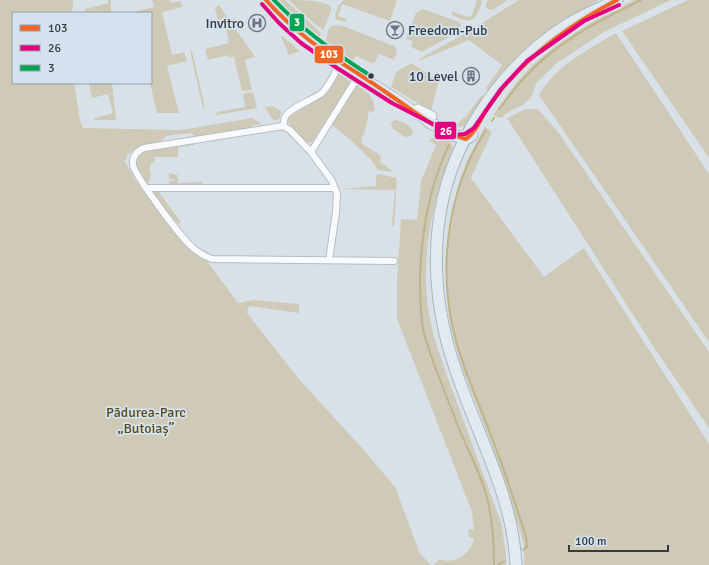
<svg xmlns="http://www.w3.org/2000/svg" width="709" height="565" viewBox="0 0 709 565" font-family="Signika,sans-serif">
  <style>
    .green { fill: #cecab7 }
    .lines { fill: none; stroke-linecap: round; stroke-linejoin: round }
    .stream { stroke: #beb48b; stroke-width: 2 }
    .minor-casing { stroke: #b7bec3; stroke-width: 8 }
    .secondary-casing { stroke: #b7bec3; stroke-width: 11 }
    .trunk-casing { stroke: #aab6c0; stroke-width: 13 }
    .minor { stroke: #f9fafc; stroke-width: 6 }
    .secondary { stroke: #f2f5f7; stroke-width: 9 }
    .trunk { stroke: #e2eaf0; stroke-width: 11 }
    .bus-1-casing { stroke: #d3e2ee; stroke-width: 7 }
    .bus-2-casing { stroke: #d3e2ee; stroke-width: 7 }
    .bus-3-casing { stroke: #d3e2ee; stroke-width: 7 }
    .bus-1 { stroke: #f26522; stroke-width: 4 }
    .bus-2 { stroke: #e5007d; stroke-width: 4 }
    .bus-3 { stroke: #00a651; stroke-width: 4 }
    .bus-dot { fill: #343a3e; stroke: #d3e2ee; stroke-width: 1.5 }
    .labels { text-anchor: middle; stroke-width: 3.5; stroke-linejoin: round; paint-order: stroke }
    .poi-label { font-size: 14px; fill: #343a3e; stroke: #d3e2ee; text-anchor: end }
    .park-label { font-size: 14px; fill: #584a1b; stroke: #d3e2ee }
    .line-badge { stroke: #d3e2ee; stroke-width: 1.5 }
    .badge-label { font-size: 11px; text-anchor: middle; font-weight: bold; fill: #fff }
  </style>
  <rect width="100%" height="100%" fill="#d9e1e8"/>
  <path class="green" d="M0 0H73L72 13H13V83H74L80 120 83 128 182 130 252 118 259 122 263 127H260V124L252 125V129L196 137 191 133 166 136 160 142 140 146 127 155 126 160H124C141 193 166 220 189 248L196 255 207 261 238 303 253 300 299 304V313L251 306 248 308 247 313 298 378 362 448 395 487 420 554 431 565H0Z
    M108 0H111V13H86L85 9 108 3Z
    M152 0H170L171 3 180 1 182 7 162 12 172 55 184 52 187 61 167 66 179 113H157L150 83H151V13H130L154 7Z
    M276 0H285L321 33 319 39 290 15Z
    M289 0C298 0 329 0 331 8 331 13 326 23 324 29L323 30C311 21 300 11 289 0Z
    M344 0H397L390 21 342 4 338 16 347 19 345 22 336 19 335 16 338 6Z
    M477 0H481L482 2C474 23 473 24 452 15V11L467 17 472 15Z
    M488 0H508L492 10 486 8V5Z
    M519 0H599C557 22 516 51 488 90L486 88 502 65 469 40 421 60 419 59 466 33Z
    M634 0H671L604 32 557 63 537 82 530 99 523 105 510 111 501 118 493 115C503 102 512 87 523 75 554 42 594 20 634 0Z
    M688 0H709V158L622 31Z
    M219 5 255 57 245 60 252 90 242 91 234 57 229 58 228 55 208 60 205 49 229 43 224 20 218 21 215 8Z
    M423 9 459 22 461 25 459 31 422 52 411 47 413 41 406 39 416 13Z
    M334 25 343 26 394 46C399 50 396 55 394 60L379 54 374 64 356 56 351 62 325 45 329 28Z
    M616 33 709 174V342L539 95C555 66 588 50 616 33Z
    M281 36H282L300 51 289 55Z
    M190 51H192L205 108H203Z
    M411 63 440 81 438 84 431 111 391 87 396 72Z
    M339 74 352 82 312 142 307 143 290 125 287 119 289 117 328 92Z
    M89 83H112L116 120H94L93 119 113 113 108 94 92 98Z
    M357 85C367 91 376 98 374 112L369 111 365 132 362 137 361 143 381 156 380 162 394 172 378 170 376 168C375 160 339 130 331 124L355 86Z
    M253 92 257 108 216 115 217 112 245 107 243 94Z
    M481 96H485L468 123 462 127 455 126 467 115Z
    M272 106 281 111 280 118 276 121 272 119 265 107Z
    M526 109H538L558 132 709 352V428L655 349 507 118Z
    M394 120C400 120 411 125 413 131L411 136 405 137 393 129 391 123Z
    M485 127 492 132 471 178 544 277 584 248 709 444V565H524V544L490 440 462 368 453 336 449 320 446 283V256L451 216 460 179 468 158Z
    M434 132 451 142 453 148C433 198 421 254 428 308 433 340 445 370 456 400 471 441 486 482 501 522L506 554V565H434L439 559C455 565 470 554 474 539L469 537 468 530 474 529 472 512 397 319V281L401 219 417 220 421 181 436 145 429 141 432 138 437 141 439 139 437 137 433 136Z
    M195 143 194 145 178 147V157H154V163H151L149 171 151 172 149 183 145 182 138 172 136 165 137 159 141 153 144 151Z
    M177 171 178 183 203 182V184H169V181L175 180V179H169V173L177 175Z
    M378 174 397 178 394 225 392 226 395 190 341 189 376 186V176Z
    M156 190H159V192L181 222 178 224 154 196V191Z"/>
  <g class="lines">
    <path class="stream" d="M499 109C508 98 516 86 526 76 558 41 600 20 641 0
      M492 121 494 118
      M486 130C449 187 438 262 453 328 460 360 475 394 487 425 502 462 514 499 526 537L527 547 523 550
      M449 145C429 186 422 229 420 274 420 292 420 311 423 329 426 343 432 358 437 372 444 390 451 408 458 426 468 451 482 475 488 502 493 523 494 544 494 565
      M498 565 505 561"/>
    <g class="minor-casing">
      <path id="minor" d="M283 126C284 123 284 119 285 117 289 108 313 100 322 93 330 85 335 73 340 63
        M311 152 290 130 283 126 144 148C137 151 132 156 133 165 135 176 180 236 191 246 197 252 204 256 212 259L394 261
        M146 188H335
        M329 260 336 212 337 194 332 181 311 152 359 75"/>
    </g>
    <g class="secondary-casing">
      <path id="secondary" d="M266 0 283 19 305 39 340 63 395 98 429 122
        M418 109 432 116"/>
    </g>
    <g class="trunk-casing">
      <path id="trunk" d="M429 122 453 135 466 139 472 135
        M516 565C513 495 476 433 455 368 440 324 433 276 438 229 446 147 500 66 570 23 585 14 601 8 617 0"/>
    </g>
    <use href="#minor" class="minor"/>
    <use href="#secondary" class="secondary"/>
    <use href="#trunk" class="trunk"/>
    <g class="bus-1-casing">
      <path id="bus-1" d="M266 0C303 42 342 62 387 93 413 110 436 131 466 139 475 133 480 121 485 112 490 104 496 97 501 90 533 51 573 23 617 0"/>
    </g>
    <g class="bus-2-casing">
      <path id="bus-2" d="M262 4 279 23 301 43 337 68 392 103 454 135 465 134 474 128 501 89 527 61 584 21 619 5"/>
    </g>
    <g class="bus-3-casing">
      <path id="bus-3" d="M274 0C302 30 336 54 371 76"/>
    </g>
    <use href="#bus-1" class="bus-1"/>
    <use href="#bus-2" class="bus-2"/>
    <use href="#bus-3" class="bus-3"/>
  </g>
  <defs>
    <g id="hospital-ring" transform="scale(0.9)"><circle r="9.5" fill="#d3e2ee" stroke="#6e747a" stroke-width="1.5"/><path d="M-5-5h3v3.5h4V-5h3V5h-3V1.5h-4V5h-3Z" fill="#6e747a"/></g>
    <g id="bar-ring" transform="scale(0.9)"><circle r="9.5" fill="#d3e2ee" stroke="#6e747a" stroke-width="1.5"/><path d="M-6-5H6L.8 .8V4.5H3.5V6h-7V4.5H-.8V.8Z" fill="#6e747a"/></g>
    <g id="building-ring" transform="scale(0.9)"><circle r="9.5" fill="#d3e2ee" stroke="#6e747a" stroke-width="1.5"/><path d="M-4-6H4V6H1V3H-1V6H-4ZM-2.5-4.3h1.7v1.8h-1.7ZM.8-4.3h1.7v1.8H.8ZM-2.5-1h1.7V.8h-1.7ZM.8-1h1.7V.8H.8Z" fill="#6e747a"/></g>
  </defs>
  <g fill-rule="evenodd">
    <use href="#hospital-ring" x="257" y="23"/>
    <use href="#bar-ring" x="395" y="30"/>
    <use href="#building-ring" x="471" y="76"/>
  </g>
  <circle class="bus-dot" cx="371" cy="76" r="3.5"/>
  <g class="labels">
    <g class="poi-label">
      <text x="244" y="28">Invitro</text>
      <text x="408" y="35" text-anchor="start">Freedom-Pub</text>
      <text x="458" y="81">10 Level</text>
    </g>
    <g class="park-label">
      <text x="146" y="417">Pădurea-Parc<tspan x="146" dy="16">„Butoiaș”</tspan></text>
    </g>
  </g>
  <g class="line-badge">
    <rect x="289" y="13" width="16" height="19" rx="4" fill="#00a651"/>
    <rect x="314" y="45" width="30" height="19" rx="4" fill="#f26522"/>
    <rect x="434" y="121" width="23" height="19" rx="4" fill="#e5007d"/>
  </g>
  <g class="badge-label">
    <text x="297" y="26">3</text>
    <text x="329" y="58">103</text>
    <text x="446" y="135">26</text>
  </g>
  <rect x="12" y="12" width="140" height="72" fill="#d3e2ee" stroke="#939fa8"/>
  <rect x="20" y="25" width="20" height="6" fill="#f26522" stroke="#939fa8"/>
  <text x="48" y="32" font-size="12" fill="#343a3e">103</text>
  <rect x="20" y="45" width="20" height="6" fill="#e5007d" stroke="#939fa8"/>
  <text x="48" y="52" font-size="12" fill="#343a3e">26</text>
  <rect x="20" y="65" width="20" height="6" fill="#00a651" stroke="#939fa8"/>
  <text x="48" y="72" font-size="12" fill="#343a3e">3</text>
  <path d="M569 545v6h99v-6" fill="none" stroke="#343a3e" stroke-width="2"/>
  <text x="575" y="545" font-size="12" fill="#343a3e" stroke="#d3e2ee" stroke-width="3" paint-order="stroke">100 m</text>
</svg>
